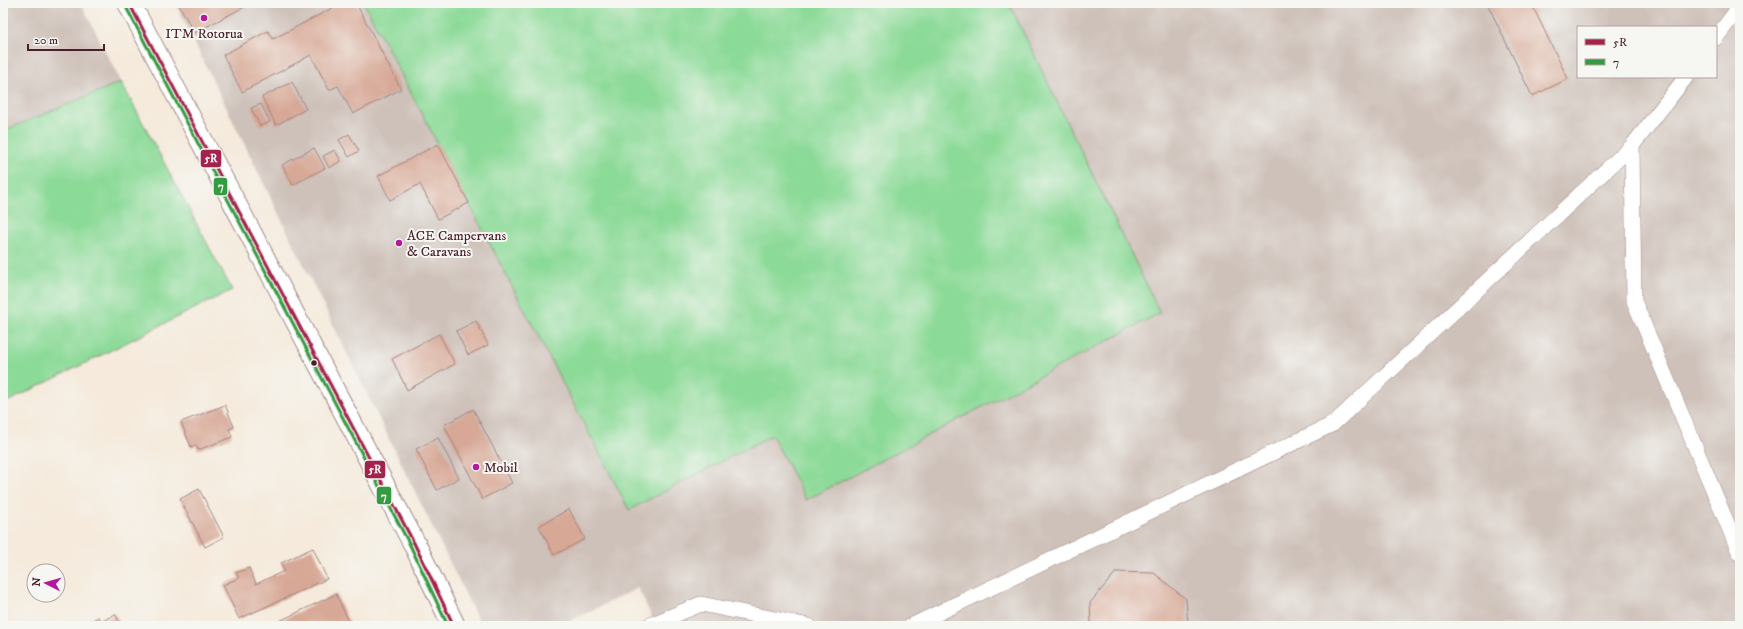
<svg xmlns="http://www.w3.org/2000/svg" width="1743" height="629" viewBox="0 0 1743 629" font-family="'IM FELL DW Pica',serif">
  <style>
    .industrial { fill: #cec1b9; fill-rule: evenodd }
    .green { fill: #8cda98; stroke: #6b7c62 }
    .building { fill: #d7a896 }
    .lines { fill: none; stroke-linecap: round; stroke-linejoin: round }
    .lane-casing { stroke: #a08483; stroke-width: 16 }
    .secondary-casing { stroke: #a08483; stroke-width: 24 }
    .lane { stroke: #fff; stroke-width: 15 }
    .secondary { stroke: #fff; stroke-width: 22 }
    .bus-1-casing { stroke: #f6f6f2; stroke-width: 6 }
    .bus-2-casing { stroke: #f6f6f2; stroke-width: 6 }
    .bus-1 { stroke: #a3234c; stroke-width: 3 }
    .bus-2 { stroke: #359b42; stroke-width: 3 }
    .poi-dot { fill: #b5179e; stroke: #f6f6f2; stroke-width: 1.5 }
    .bus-dot { fill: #4a1f2b; stroke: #f6f6f2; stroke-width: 1.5 }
    .labels { text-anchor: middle; stroke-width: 4; stroke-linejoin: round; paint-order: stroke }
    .poi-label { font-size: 14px; fill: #4a1f2b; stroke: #f6f6f2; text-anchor: start }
    .line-badge { stroke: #f6f6f2; stroke-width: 1.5 }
    .badge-label { font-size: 11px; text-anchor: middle; font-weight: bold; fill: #fff }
  </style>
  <rect width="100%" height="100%" fill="#f6f6f2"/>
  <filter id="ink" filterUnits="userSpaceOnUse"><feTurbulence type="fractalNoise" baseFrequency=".025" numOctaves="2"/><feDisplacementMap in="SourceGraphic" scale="8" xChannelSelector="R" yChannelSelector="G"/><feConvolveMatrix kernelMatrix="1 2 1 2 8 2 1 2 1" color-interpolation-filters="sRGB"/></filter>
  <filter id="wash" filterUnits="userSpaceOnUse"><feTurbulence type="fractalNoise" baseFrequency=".012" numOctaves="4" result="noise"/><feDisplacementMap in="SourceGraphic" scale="16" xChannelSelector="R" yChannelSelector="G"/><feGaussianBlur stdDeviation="0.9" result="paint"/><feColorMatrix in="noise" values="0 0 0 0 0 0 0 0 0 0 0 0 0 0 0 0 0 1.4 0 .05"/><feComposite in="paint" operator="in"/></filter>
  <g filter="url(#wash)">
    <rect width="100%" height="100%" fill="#f5eadb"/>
    <path class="industrial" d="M3 3H81L121 82 3 131Z
      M175 3H364L629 510 772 435 806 500 1160 313 1009 3H1740V626H656L638 588 560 626H481ZM1578 27H1716V77H1578Z"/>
    <path class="green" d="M364 3H1009L1160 313 806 500 772 435 629 510Z
      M121 82 232 290 3 404V131Z"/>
    <g id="blocks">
      <path class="building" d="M178 3H252L194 33Z
        M342 3H356L401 89 353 114 338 86 329 90 311 55 242 92 223 55 268 31 273 39Z
        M1487 3H1531L1568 79 1532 96Z
        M292 82 306 109 276 125 262 97Z
        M261 104 270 122 260 126 251 108Z
        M349 134 359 151 349 157 339 140Z
        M438 144 469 203 438 219 420 184 390 200 378 176Z
        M314 148 325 168 293 185 282 165Z
        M335 150 341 161 329 168 323 156Z
        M476 321 488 345 468 355 456 331Z
        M439 334 455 364 407 390 392 359Z
        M225 405 234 427 229 429 232 437 198 450 196 445 191 447 181 422Z
        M473 409 512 483 482 499 444 425Z
        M438 438 459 478 437 490 416 449Z
        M199 489 224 537 205 547 180 499Z
        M569 509 585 539 554 555 539 526Z
        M313 548 327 579 239 619 223 585 239 578 236 573 249 568 256 584 284 571 281 563Z
        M1116 572 1154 573 1186 599 1188 626H1091L1090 603Z
        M336 594 350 624 345 626H269Z
        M115 614 122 626H88L87 623 98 617 101 622Z"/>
    </g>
  </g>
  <g filter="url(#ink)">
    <use href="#blocks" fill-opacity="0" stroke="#a08483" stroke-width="1"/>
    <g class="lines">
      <g class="lane-casing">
        <path id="lane" d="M1716 38 1740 6
          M1686 77 1632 146 1634 301 1740 554
          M648 626 701 604 809 626
          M911 626 1333 424 1632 146"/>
      </g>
      <g class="secondary-casing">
        <path id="secondary" d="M129 3 414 543 454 626"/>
      </g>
      <use href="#lane" class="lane"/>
      <use href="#secondary" class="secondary"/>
      <g class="bus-1-casing">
        <path id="bus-1" d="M129 3 414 543 454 626"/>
      </g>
      <g class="bus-2-casing">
        <path id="bus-2" d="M125 5 410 545 448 626"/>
      </g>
      <use href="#bus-1" class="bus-1"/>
      <use href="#bus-2" class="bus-2"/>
    </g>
  </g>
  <g class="poi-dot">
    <circle cx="204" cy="18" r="4"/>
    <circle cx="399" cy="243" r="4"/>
    <circle cx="476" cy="467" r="4"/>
  </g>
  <circle class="bus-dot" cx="314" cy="363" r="3.5"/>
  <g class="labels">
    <g class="poi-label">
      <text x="204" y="38" text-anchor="middle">ITM Rotorua</text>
      <text x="407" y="240">ACE Campervans<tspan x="407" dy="16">&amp; Caravans</tspan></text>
      <text x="484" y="472">Mobil</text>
    </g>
  </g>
  <g class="line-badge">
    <rect x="200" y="149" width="22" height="19" rx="4" fill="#a3234c"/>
    <rect x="213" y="177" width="15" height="19" rx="4" fill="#359b42"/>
    <rect x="364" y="460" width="22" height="19" rx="4" fill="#a3234c"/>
    <rect x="376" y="486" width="16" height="19" rx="4" fill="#359b42"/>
  </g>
  <g class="badge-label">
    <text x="211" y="162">5R</text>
    <text x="221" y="190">7</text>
    <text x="375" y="473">5R</text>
    <text x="384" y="500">7</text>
  </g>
  <rect width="1743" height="629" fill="none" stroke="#f6f6f2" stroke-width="16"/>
  <rect x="1577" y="26" width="140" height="52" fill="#f6f6f2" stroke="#b1a0a2"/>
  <rect x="1585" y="39" width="20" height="6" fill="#a3234c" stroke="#b1a0a2"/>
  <text x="1613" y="46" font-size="12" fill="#4a1f2b">5R</text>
  <rect x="1585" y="59" width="20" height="6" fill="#359b42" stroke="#b1a0a2"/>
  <text x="1613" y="66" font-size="12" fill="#4a1f2b">7</text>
  <g transform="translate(46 583) rotate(276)"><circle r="19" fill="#f6f6f2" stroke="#b1a0a2"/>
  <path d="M0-3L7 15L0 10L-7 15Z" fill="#b5179e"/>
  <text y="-6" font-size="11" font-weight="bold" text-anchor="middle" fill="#4a1f2b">N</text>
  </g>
  <path d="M28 44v6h76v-6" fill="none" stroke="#4a1f2b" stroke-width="2"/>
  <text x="34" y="44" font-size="12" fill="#4a1f2b" stroke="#f6f6f2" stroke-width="3" paint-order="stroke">20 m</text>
</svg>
